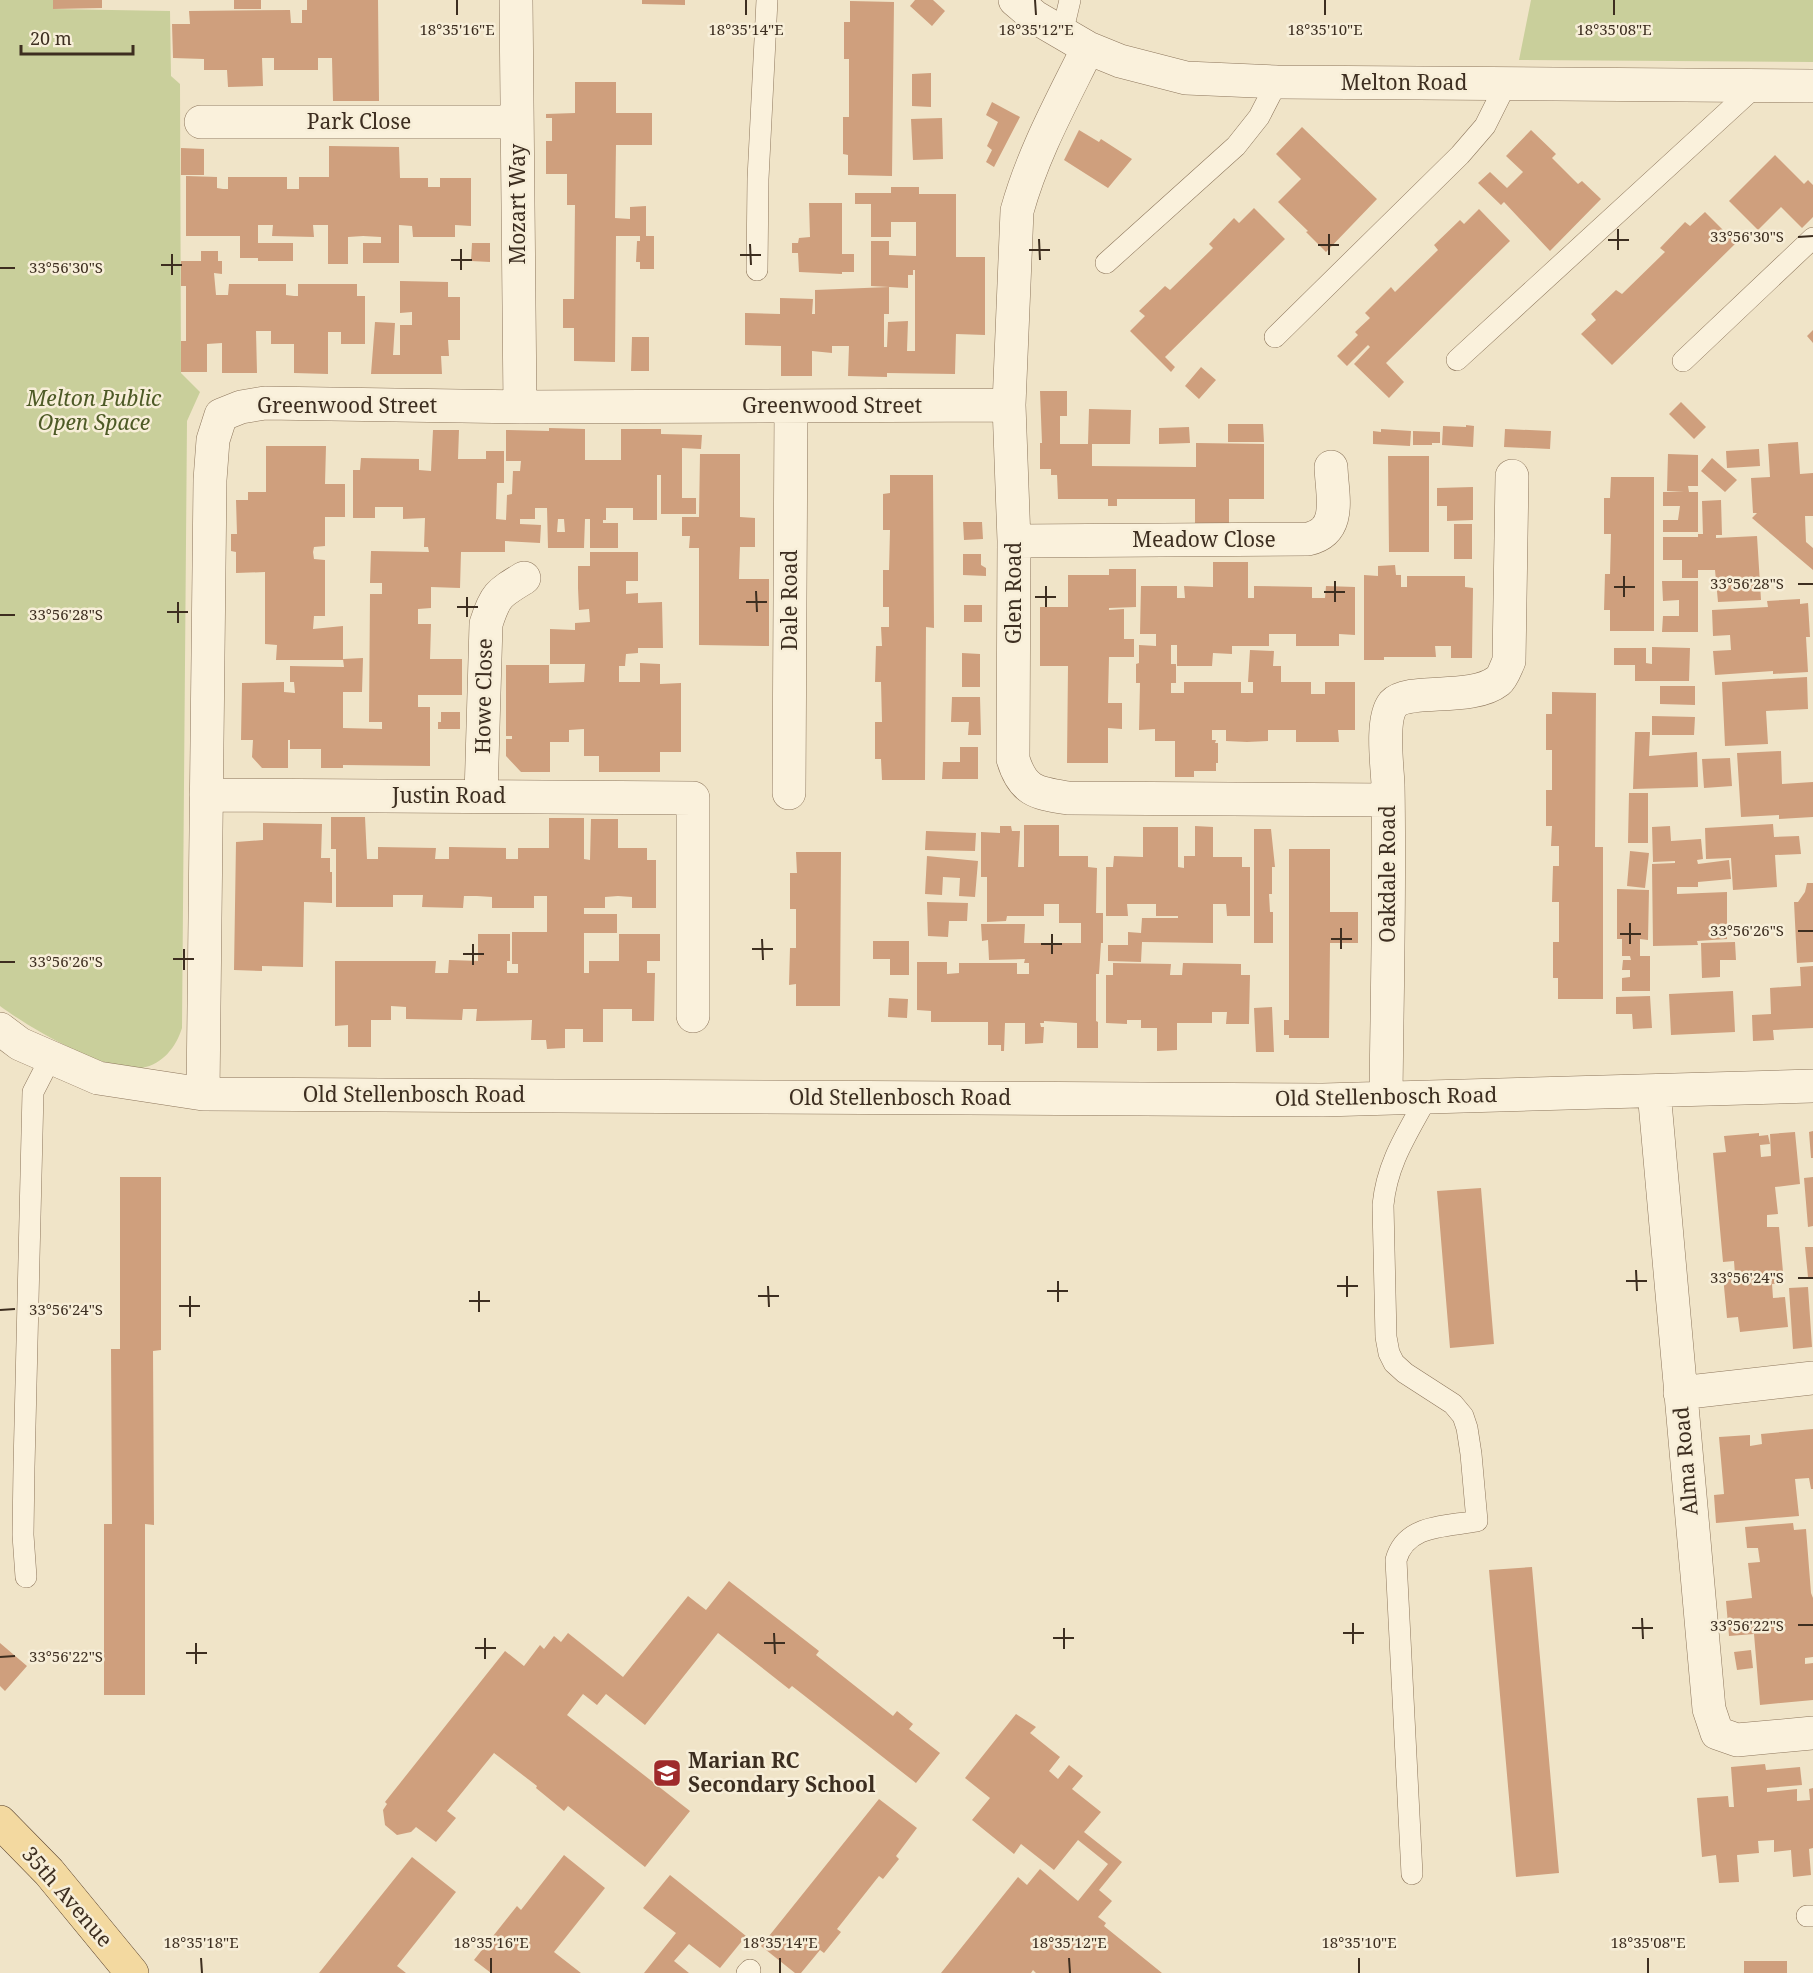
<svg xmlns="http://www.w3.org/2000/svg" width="1813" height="1973" viewBox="0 0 1813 1973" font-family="'Noto Serif',serif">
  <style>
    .green { fill: #c9cf9b }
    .building { fill: #cf9f7d; fill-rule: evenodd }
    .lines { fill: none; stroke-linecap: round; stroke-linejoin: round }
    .service-casing { stroke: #8d765c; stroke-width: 22 }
    .minor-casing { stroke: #8d765c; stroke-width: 34 }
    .primary-casing { stroke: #5b4430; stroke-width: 34 }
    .service { stroke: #faf1dc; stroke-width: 21 }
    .minor { stroke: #faf1dc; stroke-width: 33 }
    .primary { stroke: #f3d9a0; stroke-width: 33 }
    .ticks { fill: none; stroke: #3d2e20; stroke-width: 2 }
    .labels { text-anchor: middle; stroke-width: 5; stroke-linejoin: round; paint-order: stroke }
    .street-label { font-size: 21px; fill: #3d2e20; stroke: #f7eed8 }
    .park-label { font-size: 21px; font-style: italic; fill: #4d5a26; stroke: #f7eed8 }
    .poi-label { font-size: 21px; font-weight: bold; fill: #3d2e20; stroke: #f7eed8; text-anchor: start }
    .ticks-label { font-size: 15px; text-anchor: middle; fill: #3d2e20; stroke: #f7eed8; stroke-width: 5; stroke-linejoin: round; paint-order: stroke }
  </style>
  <rect width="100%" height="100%" fill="#f0e4c8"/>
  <path class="green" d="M0 0H53V9L170 11 171 76 180 84 181 373 200 392 187 421 182 1028C176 1047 163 1064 142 1068 108 1074 28 1027 0 1006Z
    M1531 0H1813V62L1519 60Z"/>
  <path class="building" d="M53 0H102V8L53 9Z
    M234 0H261V9H234Z
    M307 0H378L379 101H333L332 58H318V70H274V58H262L263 86 228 87 227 70H204V59L173 58 172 24H190L189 11 290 10 291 23H302V10H307Z
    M642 0H685V5L642 4Z
    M915 0H933L945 11 932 26 910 6Z
    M850 1 894 2 892 176 848 175V155L843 154V117H849V59H844V22H850Z
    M931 73V107L912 106V74Z
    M575 82H616V113H652V145H616L615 218 630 219V207L646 206V236H654V269H640V262H636L637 241H640V236H616L615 362 574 361V328H563V299H574L575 205H567V174H546V141H552V118H546V114L575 113Z
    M992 102 1020 117 994 167 986 162 992 150 987 146 998 122 986 115Z
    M942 118 943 159 913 160 911 119Z
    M1302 127 1377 199 1326 252 1306 232 1308 231 1278 202 1301 179 1276 154Z
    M1079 130 1099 142 1101 139 1132 159 1108 188 1064 160Z
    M1531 130 1556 154 1552 158 1578 184 1582 181 1601 199 1550 251 1504 202 1501 205 1478 183 1490 172 1507 188 1523 172 1506 156Z
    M329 146 399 147 400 178H428V187H440V178H471V226L455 225V237H413L412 226 399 225V263H363V243H381V237L363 236 348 237V264H328V225H313L314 237 272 236 273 225H258V243H293V261H258V258H240V236H186V176L217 177V188L223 189H228V177H287V189H299V177H329Z
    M181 148 204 149V175H181Z
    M1775 155 1804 184 1808 180 1813 185V217L1802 228 1781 207 1758 230 1729 201Z
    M891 187H919V194H956V257H985V335L956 334 955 374 887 373V377L848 376 849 346H832V353L812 351V376H781V346L745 345V313L780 314V298L813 299 812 314H815V290L889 287V314H884V347H887L888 322 908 321 907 351H915V270H913V275H908V288L871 286V241H889V255L916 256V222H891V237H871V204H855V193H891Z
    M809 203H842V254H854V272H842V274L799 272 798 253H792V243H798L799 238 810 237Z
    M1254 208 1285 239 1165 357 1175 367 1171 372 1130 331 1145 316 1139 311 1165 286 1170 290 1213 248 1209 244 1234 218 1239 223Z
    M1479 209 1510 241 1386 363 1404 382 1389 398 1354 364 1370 347 1368 345 1347 366 1337 356 1358 335 1355 332 1370 318 1365 313 1391 287 1395 292 1438 250 1434 245 1460 220 1464 224Z
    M1705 212 1736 243 1612 365 1581 334 1596 320 1591 314 1616 290 1622 294 1665 252 1660 248 1685 222 1690 226Z
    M472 243H490V262L471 261Z
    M201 251H218V261H222V274L214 273 216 295H228L229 284H286V295L294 296H298V284H357V296H365V344H341V332H328V374L294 373V344H271V331H256L257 373H222V343L207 344V372H181V341H186V286H181V261H201Z
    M400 281 448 282V297H460V340H448L449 356H441L442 374H371L375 322 395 323 393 355H400V325H412V312L400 313Z
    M1813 330V343L1807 336Z
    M632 337H649V371H631Z
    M1201 367 1216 380 1199 399 1185 386Z
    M1040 391H1067V416H1060V444H1088L1089 409 1131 410 1130 444H1092V466L1196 467V443L1264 444V499H1229V529H1195V499H1117V506H1108V499H1058L1057 475H1051V469H1040V443H1042Z
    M1681 402 1706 427 1694 439 1669 414Z
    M1228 424H1263L1264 442H1228Z
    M1466 425 1474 426 1473 447 1442 445 1443 426 1466 427Z
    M1189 427 1190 443 1159 444V428Z
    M549 428 585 429V460H621V429H661V434L702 435 701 449 682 448V498H696V514H661V475H657V520H633V508H606V520H603V523H618V548H590V519H585L584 548H548L547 508H535V519H520V524L541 525 540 543 505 541V552H461L460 588 431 587V608L418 609V624H431L430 659H462V695H418V707H430V766L343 765V768H321V749H290V740H288V768H262L252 757 253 740H241L242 683 284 682V692L295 693 294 682H290V666L344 667 343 659 363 658 362 692H343V728L382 729V722H369L370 594H382V583H370L371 551 429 552 428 547H424L425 518 403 519V507H375V518H353V470H360L361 458 419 459V470L431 471 433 430H459L458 459H486V451H504V483H497L496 519 506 520 507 495 512 494 513 471H520L521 461H506V430L549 431ZM558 519H564L565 532H557Z
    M1381 429 1411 431 1410 446 1373 444V431L1381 432Z
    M1505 429 1551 431 1550 449 1504 447Z
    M1413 431 1440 432V443H1432V445H1413Z
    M1798 442 1800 474 1813 473V516H1805L1806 542 1813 548V570L1752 518 1757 513H1753L1751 478 1770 477 1768 444Z
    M266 446H326L325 484H345V517H325V546L314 547 313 552 314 559 325 560V616H314L313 629 343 626V660H276L277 645 265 644V572L236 573V552L231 551V534H237L236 500H248V492H266Z
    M1759 449 1760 466 1727 468 1726 451Z
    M700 454H740V517L755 518V547H740L739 579H769V646L699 645V548H689L690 536H682V517H699Z
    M1668 454 1698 455V486H1688L1689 492H1698V532H1663V520H1678L1680 506H1663V492H1684L1667 491Z
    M1388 456H1429V552H1389Z
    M1712 458 1737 480 1725 492 1701 471Z
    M890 475H933L934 628 926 627 925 780H882L881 759H875V722H882L881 682H875L876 646H882L881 627H889V607H883V570H889L890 530H883V494L890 493Z
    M1611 477H1654V631H1610V610H1604L1605 574H1610L1611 534H1604V498H1610Z
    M1473 487V520L1447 521V506H1437V488Z
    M1721 500 1722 535H1716V538L1757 536 1761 600 1718 602 1715 570H1698V578H1682V560H1663V537H1698V534H1703L1702 501Z
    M963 522H982L983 539 964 540Z
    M1454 524H1472V559H1454Z
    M590 552H638V581H626V594L638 593V603L662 602 663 648H638V653L626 654 625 666H619V682H640V663L660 664V684L681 683V752H660V772H599V756H584V729L569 730V742H550V772H521L506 756V739H512V736H506V665H549V683L584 682 585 664H550V629L575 630V623L590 622 589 609 579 610 578 588V566H590Z
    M963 554H981V565L986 568V576L963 575Z
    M1213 562H1248V598H1254V586L1312 587V598H1325L1326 586 1355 587V635L1339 634V646H1296V634H1269V646H1232V654L1213 653 1212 666H1177V645H1171V664H1176V683H1171V693H1184V682H1241V693H1253V682H1248L1250 650 1274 651 1273 666H1281V682H1311V694H1325V682H1355V730H1338L1339 742H1296V730H1268V741L1247 742 1226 741V730H1212V740H1216L1215 743H1218V763H1216V771H1194V777H1175V741H1155V729L1139 730 1140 683H1136V664L1139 663V645L1156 646V634H1140L1141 586H1177V598H1185L1184 586 1213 587Z
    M1395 565 1396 575H1401V587H1407V576H1465V587L1473 588 1472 658H1451V646H1435L1436 657H1384V660H1364V575L1378 576V566Z
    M1109 569H1136V607L1109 608V610L1124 609V639H1134V657H1109L1108 703H1122V729L1108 728V763H1067L1068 666H1040V607H1068V575H1109Z
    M1662 581H1698V632H1662L1663 616H1679V600L1663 601Z
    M1800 599V604L1808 603 1810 637H1806L1808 672 1773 674V671L1715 675 1713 651 1731 650 1730 635 1713 636 1712 610 1768 607 1767 601Z
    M964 605H982V622H964Z
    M1652 647 1690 648 1689 681H1635V665H1614V648H1646V663L1652 664Z
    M962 653 980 654V687H962Z
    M1807 677 1808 709 1766 711 1768 744 1725 746 1722 682Z
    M1660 686H1695V705L1660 704Z
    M1552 692 1596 693 1595 847H1603V999H1558V978H1553V942H1559V902H1552L1553 866H1559V846H1551L1552 826H1546V790H1552V750H1546V714H1552Z
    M952 697H980L981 735H968L969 722H951Z
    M441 712H460V729H438V722H441Z
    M1652 716 1695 717 1694 735H1652Z
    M1635 732H1650L1649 756 1697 752 1698 787 1633 789Z
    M960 747H978V779H942L943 762H960Z
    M1781 751 1782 784 1813 782V817L1779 819V815L1741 817 1737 753Z
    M1730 758 1732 786 1704 788 1702 759Z
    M1629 793H1648V843H1628Z
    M331 817H365L367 859H378V847L436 848 435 859H449V847L506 848V859H518V848H549V818H584V859L590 860 591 819H618V848H647V860H656V908H632V897L618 896 605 897V908H584V914H617V933H584V973H589V961H619V934H660V961H647V973H655L654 1021H632V1009H603V1042H583V1029H565V1048L547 1049 546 1040H531L532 1020 476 1021 477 1009H463L462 1020 406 1019V1007L391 1006V1020H371V1047H348V1025L335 1026V961H436L435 973H448L449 960 478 961V934H510V961H507V973H518V964H512V932H547V896H534V908H492V897L477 896H464L463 908 422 907 423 895H393V907H336V849H331Z
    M263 823 322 824 321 858H330V872H332V903L304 902 303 967 262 966V971L234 970 236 842 263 840Z
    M1773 824 1774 837 1799 836 1801 854 1775 855 1777 887 1733 890 1731 858 1706 859 1705 828Z
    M1024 825H1059V856H1088V867L1097 868 1096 913H1103V943H1101L1099 974H1096V1021L1098 1022V1048H1077V1023L1044 1021V1023H1040L1041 1027H1044L1043 1043 1025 1044V1023H1005L1004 1051H1001V1045H988V1022H931V1011L917 1010V962H947V974L959 973V963H1017V974H1029V963H1024L1025 959 989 960 988 940 982 941 981 924H1025L1024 943H1081V923H1059V904H1044V916H1007L1006 921 987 922V877H981V832L1000 833V826H1011L1012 831H1020L1018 867H1024Z
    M1195 826 1213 827V857H1242V867H1250V916H1227L1226 904H1213V943L1142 942 1141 962 1108 961V945H1128V932L1141 933 1142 918H1178V916H1156V904H1127L1128 916H1106V867H1113L1114 856 1143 857V827H1178V867L1184 868V856H1195Z
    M1670 826 1671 841 1701 839 1703 859 1697 860 1698 864 1729 860 1731 879 1698 882V887H1677V894L1727 892V939L1697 941 1698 945 1653 946 1652 864 1675 863V861L1653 862 1652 827Z
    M1254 829H1271L1275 867H1272V894H1269L1270 912H1273V943H1254Z
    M926 831 976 833 975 851 925 850Z
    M1289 849H1330V912H1358V943H1330L1329 1038H1289V1035H1284V1020H1289Z
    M1630 851 1649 853 1645 888 1627 886Z
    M796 852H841L840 1006H796V984L789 985 790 948H796V909H790V873H797Z
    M927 856 978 861 975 897 959 896 960 878 943 877 942 895 925 894Z
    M1807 883H1813V962L1797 963 1794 902H1798L1805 892Z
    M1617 889 1649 890 1648 940 1640 939V956H1650V991H1622V978L1630 977V970H1622L1623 960H1631L1630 956H1622V939H1617Z
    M927 902 968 903 967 921H949L948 937 928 936Z
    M873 941H909V975H890V959H873Z
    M1735 942 1736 960H1720V977L1702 978 1701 943Z
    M1113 963 1171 964 1170 975H1182L1183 963 1241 964V975H1250L1249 1024H1226L1227 1012H1212V1023H1177V1050L1157 1051V1028H1141V1020H1127V1024L1106 1023V975H1113Z
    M1813 966V1028L1773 1030 1774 1040 1753 1041 1752 1015 1771 1014 1770 988 1801 986 1800 967Z
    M1733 991 1735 1032 1671 1035 1669 994Z
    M1650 996 1652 1028 1633 1029 1632 1014H1616V997Z
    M889 998 908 999 907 1018 888 1017Z
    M1272 1007 1274 1052H1256L1254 1008Z
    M1813 1131V1158H1811L1809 1132Z
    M1795 1132 1800 1184 1775 1187 1778 1214 1767 1215V1227H1779L1784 1283 1772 1284 1773 1298 1785 1297 1788 1327 1740 1332 1738 1317 1727 1318 1723 1276 1735 1275 1734 1261 1723 1262 1713 1153 1726 1152 1724 1136 1759 1133V1136L1768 1135 1770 1144 1760 1145 1761 1157 1771 1156 1770 1134Z
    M120 1177H161V1350L153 1351 154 1525 145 1524V1695H104V1524H112L111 1349H120Z
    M1813 1177V1226L1808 1227 1804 1178Z
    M1481 1188 1494 1344 1450 1348 1437 1191Z
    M1805 1247H1813V1277H1808Z
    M1808 1287 1812 1347 1793 1349 1789 1288Z
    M1813 1429V1489H1811L1809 1478 1795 1479 1799 1516 1716 1523 1714 1495 1724 1494 1719 1437 1750 1435V1446L1762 1444 1761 1434Z
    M1793 1523 1794 1530 1806 1529 1811 1593 1813 1598V1657L1805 1658V1664L1813 1663V1700L1760 1705 1754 1634 1729 1636 1726 1601 1752 1598 1748 1563 1760 1562 1758 1548H1747L1745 1527Z
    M1532 1567 1559 1873 1516 1877 1489 1570Z
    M729 1581 819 1651 816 1655 893 1716 897 1711 913 1724 909 1729 940 1753 916 1783 792 1686 789 1689 718 1633 645 1725 606 1694 597 1705 583 1694 567 1715 690 1811 645 1867 568 1806 564 1811 536 1788 537 1786 494 1753 447 1811 456 1818 436 1842 416 1827 411 1832 397 1835 385 1825 383 1810 387 1804 385 1802 505 1651 524 1666 540 1645 544 1649 554 1636 561 1642 568 1633 623 1677 688 1596 706 1610Z
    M0 1643 27 1666 5 1691 0 1686Z
    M1751 1650 1753 1668 1737 1670 1734 1652Z
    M1016 1714 1036 1727 1030 1733 1060 1757 1049 1771 1058 1779 1069 1765 1083 1776 1072 1789 1101 1812 1084 1832 1122 1862 1099 1890 1112 1901 1098 1917 1106 1923 1104 1926 1162 1973H1036L1033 1970 1031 1973H941L1018 1877 1027 1885 1040 1869 1078 1901 1108 1864 1078 1840 1054 1870 1021 1844 1014 1854 972 1820 990 1798 965 1778Z
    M1765 1764 1766 1770 1800 1767 1802 1785 1767 1788V1792L1797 1789V1801L1810 1800 1809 1789 1813 1788V1848L1809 1849 1811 1875 1793 1877 1791 1850 1774 1852V1840L1758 1841 1759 1853 1737 1855 1739 1882 1719 1883 1716 1855 1702 1857 1697 1798 1728 1796 1729 1807H1734L1731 1767Z
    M879 1799 917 1828 896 1856 899 1859 883 1879 879 1876 837 1929 841 1932 824 1953 820 1950 801 1973H795L761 1946Z
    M564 1855 605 1888 554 1952 581 1973H491L474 1960 517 1906 521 1910Z
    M412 1857 456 1892 397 1966 406 1973H319Z
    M670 1875 746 1936 720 1968 689 1944 674 1961 689 1973H644L676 1933 643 1908Z
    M1744 1961H1787V1973H1744Z"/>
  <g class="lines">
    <g class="service-casing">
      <path id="service" d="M1062 34 1070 0
        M1106 263 1236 146 1259 117 1277 82
        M757 270 758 179 767 0
        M1275 337 1460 155 1485 126 1506 84
        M1457 360 1757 85
        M1683 361 1813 238
        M26 1577 23 1535 24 1467 33 1092 51 1057
        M1412 1874 1396 1560C1406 1524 1445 1527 1477 1521L1471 1454 1467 1428 1463 1416 1453 1404 1405 1373 1394 1363 1389 1353 1386 1337 1383 1205C1387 1163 1407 1134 1427 1097
        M1807 1916H1813
        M747 1973 750 1970"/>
    </g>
    <g class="minor-casing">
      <path id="minor" d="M516 0 520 407
        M1015 0 1035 17 1088 48 1120 61 1186 78 1277 82 1813 86
        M1088 48C1062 101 1033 153 1017 211L1009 405 1014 541 1013 759C1023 792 1037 793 1068 798L1388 800
        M201 122H517
        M1014 541 1308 539C1343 531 1332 496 1331 467
        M789 793 791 406
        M206 795 693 798V1016
        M481 796 486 624C495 595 499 593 524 578
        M0 1029 20 1044 98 1078 203 1094 1323 1100 1813 1086
        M1654 1091 1709 1709 1717 1733 1737 1740 1813 1733
        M203 1094 210 480 213 440 221 415 241 407 265 403 520 407 1009 405
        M1386 1098C1387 994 1390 889 1388 784 1387 765 1381 719 1393 704 1409 687 1471 702 1498 681 1503 677 1506 667 1509 661L1512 476
        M1680 1393 1813 1378"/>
    </g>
    <g class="primary-casing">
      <path id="primary" d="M0 1822 49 1872 132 1973"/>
    </g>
    <use href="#service" class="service"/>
    <use href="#minor" class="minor"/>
    <use href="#primary" class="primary"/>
  </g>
  <path class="ticks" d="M457 0V15M746 0V15M1035 0 1036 15M1325 0V15M1614 0V15M1618 229V250M1329 234V255M1798 237 1813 236M1039 239 1040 260M1608 240H1629M750 244 751 265M1318 245H1339M461 249V270M1029 250H1050M172 254V275M740 255H761M451 260H472M161 265H182M0 268H15M1624 576V597M1335 581V602M1798 584H1813M1046 586V607M1614 587H1635M756 591 757 612M1324 592H1345M467 597V617M1035 597H1056M178 602V623M746 602H767M457 607H478M167 612H188M0 615H15M1630 923V944M1341 928V949M1798 931H1813M1052 934V954M1620 934H1641M762 939 763 960M1331 939H1352M473 944V965M1041 944H1062M184 949V970M752 949H773M463 954H484M173 959H194M0 962H15M1636 1270 1637 1291M1347 1276V1297M1798 1278H1813M1058 1281V1302M1626 1281H1647M768 1286 769 1307M1337 1286H1358M479 1291V1312M1047 1291H1068M190 1296V1317M758 1296H779M469 1301H490M179 1306H200M0 1310 15 1309M1642 1618 1643 1639M1353 1623V1644M1798 1625H1813M1064 1628V1649M1632 1628H1653M774 1633 775 1654M1343 1633H1364M485 1638V1659M1053 1638H1074M196 1643V1664M764 1643H785M475 1648H496M186 1653H207M0 1657 15 1656M201 1958 202 1973M491 1958V1973M780 1958V1973M1069 1958 1070 1973M1359 1958V1973M1648 1958V1973"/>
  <defs>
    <g id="school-square" transform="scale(1.5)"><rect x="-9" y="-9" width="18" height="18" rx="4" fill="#9e2a2b" stroke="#f7eed8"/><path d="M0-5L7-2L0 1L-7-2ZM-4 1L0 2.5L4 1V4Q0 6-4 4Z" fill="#fff"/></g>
  </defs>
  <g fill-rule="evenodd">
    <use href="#school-square" x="667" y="1773"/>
  </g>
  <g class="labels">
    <g class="street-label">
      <text x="1404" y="90">Melton Road</text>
      <text x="359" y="129">Park Close</text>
      <text transform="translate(518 204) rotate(-90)" y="7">Mozart Way</text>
      <text x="347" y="413">Greenwood Street</text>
      <text x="832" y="413">Greenwood Street</text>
      <text x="1204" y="547">Meadow Close</text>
      <text transform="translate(1014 593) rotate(-90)" y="7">Glen Road</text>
      <text transform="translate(790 600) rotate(-90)" y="7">Dale Road</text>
      <text transform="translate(484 696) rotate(-89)" y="7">Howe Close</text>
      <text x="449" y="803">Justin Road</text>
      <text transform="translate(1388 874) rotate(-90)" y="7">Oakdale Road</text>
      <text x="414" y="1102">Old Stellenbosch Road</text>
      <text transform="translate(1386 1097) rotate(-1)" y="7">Old Stellenbosch Road</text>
      <text x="900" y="1105">Old Stellenbosch Road</text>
      <text transform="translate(1686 1461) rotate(-95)" y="7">Alma Road</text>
      <text transform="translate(67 1897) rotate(49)" y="7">35th Avenue</text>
    </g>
    <g class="park-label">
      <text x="94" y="406">Melton Public<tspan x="94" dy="24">Open Space</tspan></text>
    </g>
    <g class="poi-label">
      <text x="688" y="1768">Marian RC<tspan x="688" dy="24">Secondary School</tspan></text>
    </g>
  </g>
  <g class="ticks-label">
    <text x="457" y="35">18°35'16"E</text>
    <text x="746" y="35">18°35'14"E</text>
    <text x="1036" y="35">18°35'12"E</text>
    <text x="1325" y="35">18°35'10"E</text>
    <text x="1614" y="35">18°35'08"E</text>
    <text x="1747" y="242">33°56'30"S</text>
    <text x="66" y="273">33°56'30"S</text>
    <text x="1747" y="589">33°56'28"S</text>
    <text x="66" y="620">33°56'28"S</text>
    <text x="1747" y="936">33°56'26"S</text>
    <text x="66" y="967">33°56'26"S</text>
    <text x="1747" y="1283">33°56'24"S</text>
    <text x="66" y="1315">33°56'24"S</text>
    <text x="1747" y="1631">33°56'22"S</text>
    <text x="66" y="1662">33°56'22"S</text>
    <text x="201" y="1948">18°35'18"E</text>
    <text x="491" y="1948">18°35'16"E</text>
    <text x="780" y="1948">18°35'14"E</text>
    <text x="1069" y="1948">18°35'12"E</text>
    <text x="1359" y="1948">18°35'10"E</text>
    <text x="1648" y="1948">18°35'08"E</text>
  </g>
  <path d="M21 45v9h112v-9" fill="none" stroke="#3d2e20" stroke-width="3"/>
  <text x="30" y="45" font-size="18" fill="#3d2e20" stroke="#f7eed8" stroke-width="4.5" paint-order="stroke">20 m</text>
</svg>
